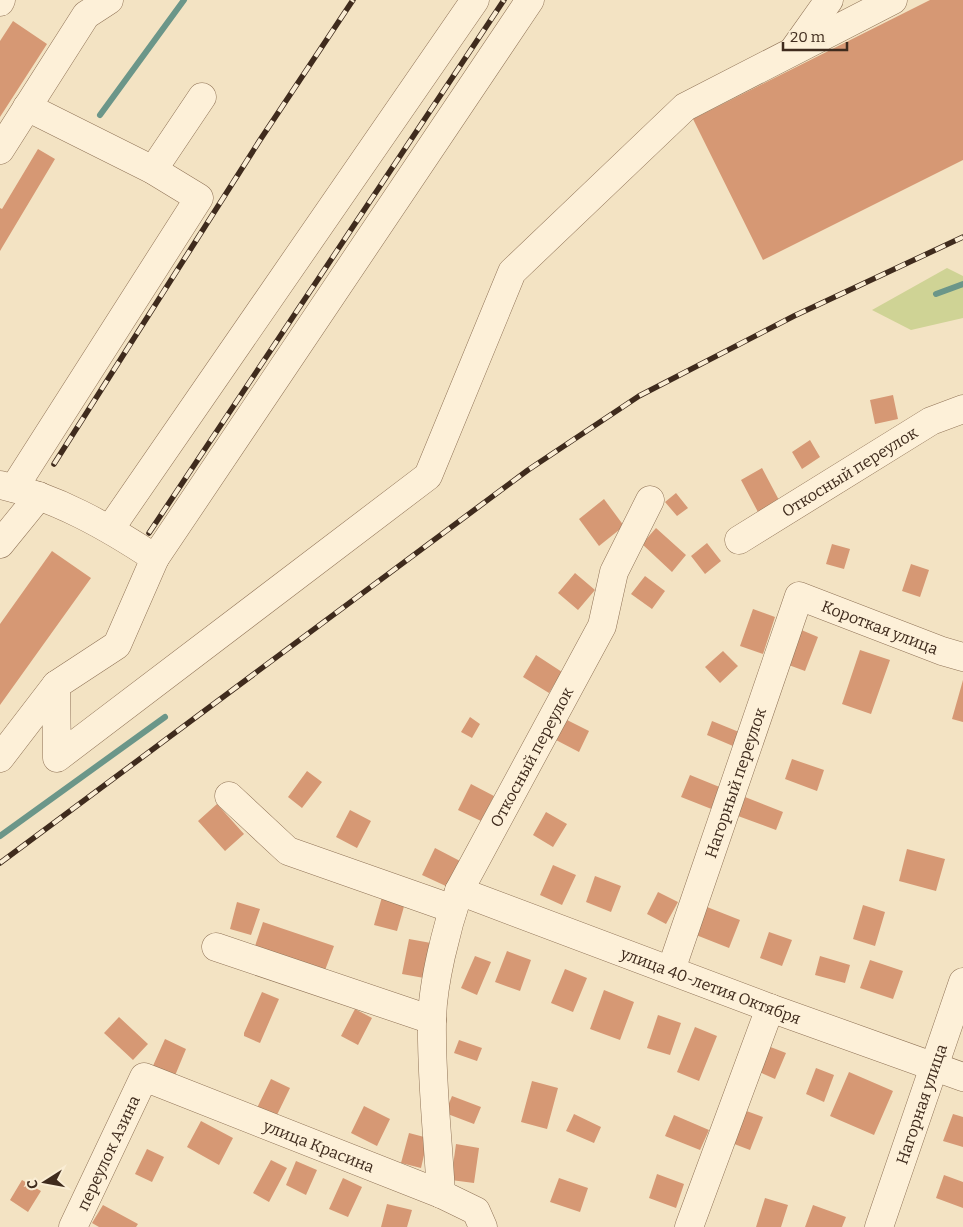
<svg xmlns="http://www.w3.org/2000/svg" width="963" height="1227" viewBox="0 0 963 1227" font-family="Bitter,serif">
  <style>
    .green { fill: #cfd395 }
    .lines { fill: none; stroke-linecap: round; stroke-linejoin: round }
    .stream { stroke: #6b9689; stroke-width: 6 }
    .building { fill: #d69874 }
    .minor-casing { stroke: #907357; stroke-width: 29 }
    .minor { stroke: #fdf0d8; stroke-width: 28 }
    .rail-casing { stroke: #3f2b1d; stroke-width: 5.5 }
    .rail { stroke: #faedd4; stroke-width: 4; stroke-dasharray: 11; stroke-linecap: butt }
    .labels { text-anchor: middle; stroke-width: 4; stroke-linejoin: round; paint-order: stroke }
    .street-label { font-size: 16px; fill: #3f2b1d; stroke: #faedd4 }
  </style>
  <rect width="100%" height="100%" fill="#f3e3c3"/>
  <path class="green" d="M947 268 963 276V318L911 330 872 310Z"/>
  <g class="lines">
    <path class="stream" d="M100 115 184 0
      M936 294 963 284
      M0 836 165 717"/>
  </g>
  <path class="building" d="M930 0H963V160L763 260 693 119Z
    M13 21 47 44 0 117V41Z
    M38 149 55 159 0 251V208L2 209Z
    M893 395 898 419 875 424 870 400Z
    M810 440 820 457 802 469 792 452Z
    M762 468 780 502 759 514 741 480Z
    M676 493 688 508 677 516 665 502Z
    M604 499 624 526 599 546 579 519Z
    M656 528 686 555 672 572 642 544Z
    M707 543 721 561 705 574 691 556Z
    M832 544 850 549 844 569 826 564Z
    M52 551 91 578 0 705V624Z
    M911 564 929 570 920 597 902 591Z
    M575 573 595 590 578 610 558 593Z
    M645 576 665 591 652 609 631 594Z
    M753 609 775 617 763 654 740 646Z
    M799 629 818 637 805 671 786 664Z
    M860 650 890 660 871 714 842 704Z
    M723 651 738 666 720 683 705 667Z
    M536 655 562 672 549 693 523 677Z
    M963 680V722L952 719Z
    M470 717 480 724 472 738 461 732Z
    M567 720 589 731 579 752 556 740Z
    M712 721 739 732 733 746 707 735Z
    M792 759 824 770 817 791 785 779Z
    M307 771 322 782 302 808 288 797Z
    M690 775 722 788 714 810 681 797Z
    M471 784 494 796 481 821 458 810Z
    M745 797 783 812 776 830 738 816Z
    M217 804 244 834 225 851 198 821Z
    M350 810 371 821 357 848 336 837Z
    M546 812 567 824 553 847 533 835Z
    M435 848 460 861 448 887 422 875Z
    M907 849 945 859 936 891 899 881Z
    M553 865 576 875 562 905 540 895Z
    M595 876 621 886 611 912 586 902Z
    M658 892 678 902 666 924 647 914Z
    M382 897 405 903 397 931 374 925Z
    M237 902 260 909 251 935 230 929Z
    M863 905 885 912 875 946 853 939Z
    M707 907 740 920 729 948 696 935Z
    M263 922 334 946 324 973 254 949Z
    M769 932 792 940 782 966 760 958Z
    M409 939 431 943 424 978 402 974Z
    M507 951 531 960 520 991 495 982Z
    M475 956 491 962 477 995 461 988Z
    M820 956 850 965 845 983 815 975Z
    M870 960 903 971 893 999 860 988Z
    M565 969 587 978 573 1012 551 1003Z
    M604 990 634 1002 620 1040 590 1029Z
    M262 992 279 999 260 1043 244 1036V1033Z
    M355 1009 372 1018 358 1045 341 1036Z
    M658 1015 681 1023 670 1055 647 1048Z
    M119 1017 148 1044 133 1060 104 1033Z
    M695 1027 717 1036 699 1081 677 1072Z
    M165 1039 186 1049 174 1078 152 1068Z
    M459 1040 482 1048 477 1061 454 1053Z
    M768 1046 786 1053 775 1079 757 1071Z
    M816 1068 834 1075 824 1102 806 1094Z
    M849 1072 893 1091 874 1135 830 1116Z
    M271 1079 290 1088 276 1117 257 1108Z
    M532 1081 558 1088 547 1129 521 1122Z
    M452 1096 481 1107 474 1124 445 1113Z
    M364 1106 390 1119 377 1146 351 1133Z
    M741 1109 763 1117 750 1150 729 1142Z
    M574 1114 601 1127 594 1143 566 1131Z
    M953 1114 963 1117V1147L943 1141Z
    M674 1115 709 1130 700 1150 665 1136Z
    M201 1121 233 1138 219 1165 187 1147Z
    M409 1133 428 1138 421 1168 401 1163Z
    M456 1144 479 1148 474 1183 451 1180Z
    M147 1149 164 1157 152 1182 135 1174Z
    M271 1160 287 1168 269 1202 253 1193Z
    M296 1161 317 1170 306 1195 286 1185Z
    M657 1174 684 1184 676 1208 649 1198Z
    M944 1175 963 1182V1208L936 1198Z
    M343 1178 362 1187 348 1217 329 1209Z
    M559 1178 588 1188 580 1212 550 1202Z
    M22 1180 41 1191 28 1212 10 1200Z
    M765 1198 788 1205 781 1227H756Z
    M387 1204 412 1210 407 1227H381Z
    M103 1205 138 1224 136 1227H99L92 1223Z
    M813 1205 846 1217 842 1227H805Z"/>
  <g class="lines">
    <g class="minor-casing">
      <g id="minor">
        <path d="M0 2 1 0"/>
        <path d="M795 48 829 0"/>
        <path d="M0 150 86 15 109 0"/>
        <path d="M153 170 202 97"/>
        <path d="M0 485C56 497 108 527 155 558L530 0"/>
        <path d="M14 488 199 198 153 170 27 107"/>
        <path d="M110 529 475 0"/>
        <path id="s1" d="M739 540 931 421 963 409"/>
        <path d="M0 544 39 496"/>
        <path d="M56 685 57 758 428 476 512 272 685 107 893 0"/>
        <path d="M0 758 56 685 117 645 155 558"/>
        <path d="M229 796 288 851 453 909"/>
        <path id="s2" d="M459 891 770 1008 963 1077"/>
        <path d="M216 947 432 1020"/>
        <path id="s3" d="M671 970 799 596 942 651 963 657"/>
        <path id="s4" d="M441 1194C438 1137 431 1079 432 1022 432 984 447 927 459 891L602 626 614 572 650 500"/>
        <path id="s5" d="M73 1227 144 1077 441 1194 476 1211 483 1227"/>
        <path d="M689 1227 770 1008"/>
        <path id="s6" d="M879 1227 963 982"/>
      </g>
    </g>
    <use href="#minor" class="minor"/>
    <g class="rail-casing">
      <path id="rail" d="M54 464 260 140 353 0
        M149 533 504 0
        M0 863 528 470 639 396 794 316 963 237"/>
    </g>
    <use href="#rail" class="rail"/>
  </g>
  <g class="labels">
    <g class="street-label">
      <text dy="6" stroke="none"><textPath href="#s1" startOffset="130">Откосный переулок</textPath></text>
      <text dy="6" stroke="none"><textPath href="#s3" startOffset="482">Короткая улица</textPath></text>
      <text dy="6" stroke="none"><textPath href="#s4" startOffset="459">Откосный переулок</textPath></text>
      <text dy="6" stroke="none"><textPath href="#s3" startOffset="198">Нагорный переулок</textPath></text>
      <text dy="6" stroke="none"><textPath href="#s2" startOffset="269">улица 40-летия Октября</textPath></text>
      <text dy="6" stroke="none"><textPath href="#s6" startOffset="130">Нагорная улица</textPath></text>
      <text dy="6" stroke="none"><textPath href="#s5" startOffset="354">улица Красина</textPath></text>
      <text dy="6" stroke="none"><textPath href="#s5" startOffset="82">переулок Азина</textPath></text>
    </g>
  </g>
  <g transform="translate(45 1182) rotate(259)" stroke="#faedd4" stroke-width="4" paint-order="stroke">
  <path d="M0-4L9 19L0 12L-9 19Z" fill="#3f2b1d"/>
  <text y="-8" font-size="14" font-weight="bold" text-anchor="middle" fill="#3f2b1d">С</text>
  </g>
  <path d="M783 42v8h64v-8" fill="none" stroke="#3f2b1d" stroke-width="2.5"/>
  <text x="790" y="42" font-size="15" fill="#3f2b1d" stroke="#faedd4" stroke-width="4" paint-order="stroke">20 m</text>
</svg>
